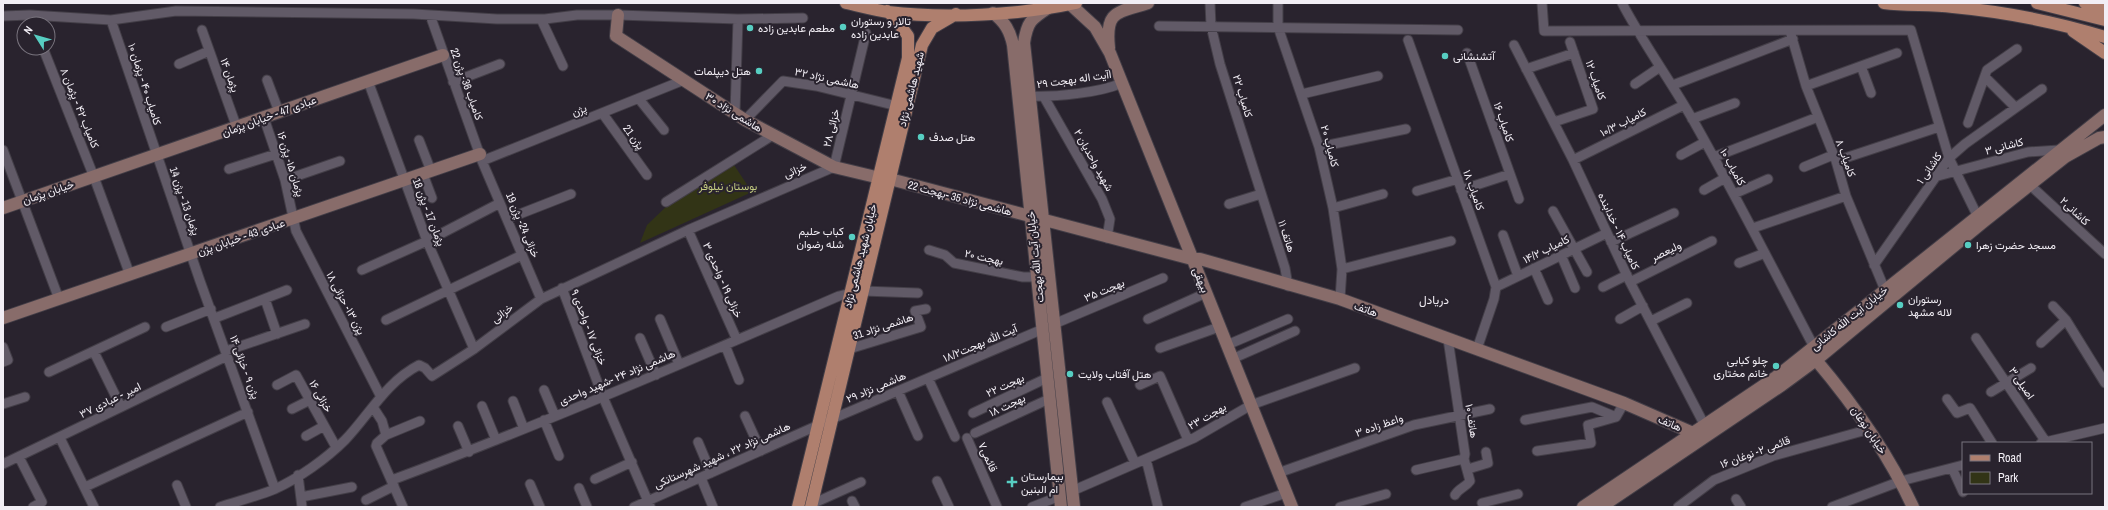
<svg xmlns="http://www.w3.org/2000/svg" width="2108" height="510" viewBox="0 0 2108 510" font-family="'Archivo Narrow',Vazirmatn,sans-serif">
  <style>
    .green { fill: #323416 }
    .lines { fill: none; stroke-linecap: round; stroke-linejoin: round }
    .street-casing { stroke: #433e47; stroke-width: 11 }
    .secondary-casing { stroke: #433e47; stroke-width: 14 }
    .primary-casing { stroke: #433e47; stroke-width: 14 }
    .street { stroke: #615a67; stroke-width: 9 }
    .secondary { stroke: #886c6a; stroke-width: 12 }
    .primary { stroke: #af7f6e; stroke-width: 12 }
    .poi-dot { fill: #57cec2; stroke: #29232e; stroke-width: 1.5 }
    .labels { text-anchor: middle; stroke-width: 4; stroke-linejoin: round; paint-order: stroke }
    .poi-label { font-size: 11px; fill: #f2eef5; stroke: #29232e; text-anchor: start }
    .street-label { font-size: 11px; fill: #f2eef5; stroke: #29232e }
    .park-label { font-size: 11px; fill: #c4cc80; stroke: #29232e }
    .neighbourhood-label { font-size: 12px; fill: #f2eef5; stroke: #29232e }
  </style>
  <rect width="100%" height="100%" fill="#29232e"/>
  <path class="green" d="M734 165 752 192 640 243 647 225 669 204Z"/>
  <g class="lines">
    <g class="street-casing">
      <path id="street" d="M1210 3 1211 26 1220 64 1285 268 1288 286
        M1278 3V27L1319 147 1333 208 1342 269 1340 299
        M1542 3 1544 31 1911 30 1949 158 1977 215
        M1622 3C1643 43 1670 80 1693 120 1735 194 1774 271 1814 347
        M430 15 482 161 541 299
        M3 16 30 15 111 20 176 11 414 14 497 19H545L577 15H618L738 19 803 18
        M541 19 563 66
        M111 20 200 281 275 489
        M1159 26 1458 30
        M202 30 237 128
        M1790 31 1806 86 1836 161 1846 196 1885 290
        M1408 40 1496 287 1494 299 1477 349
        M1514 45 1573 160 1630 282 1705 426
        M43 48 94 177 130 275
        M1467 53 1519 199
        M179 64 209 51
        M1861 66 1871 93
        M1526 69 1574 53
        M1985 77 2015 107
        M267 80 279 112
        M368 81 427 241 474 349
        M453 82 500 64
        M1635 84 1660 67
        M1673 85 1793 39
        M1806 86 1897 53
        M1302 94 1378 76
        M1030 96C1055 97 1099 93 1122 83
        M1044 97 1102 199 1110 219 1107 238
        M639 99 664 130
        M735 113 738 19
        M603 114 647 175
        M264 118 285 180 296 231 381 397
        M1692 119 1735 103
        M745 120 783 81 816 86 897 106
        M1554 122 1593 109 1570 42
        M1968 123 1987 70 2017 49
        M419 140 431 171
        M1319 147 1406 129
        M3 150 59 299
        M1681 155 1705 142
        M1714 157 1818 117
        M1573 160 1684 105
        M482 161 684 80
        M1836 161 1939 127
        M1804 167 1833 155
        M229 169 276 154
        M423 174 432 198
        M1938 176 2028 152 2059 150
        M285 180 340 161
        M2030 185 2105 254
        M1461 190 1510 174
        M1704 190 1725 178
        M1417 191 1458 179
        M1734 194 1768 179
        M666 202 773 135
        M1229 204 1261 194
        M1333 208 1383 194
        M1553 211 1587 272
        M507 219 571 194
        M1753 228 1846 196
        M688 230 737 340
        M1503 235 1518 276
        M1611 242 1674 213
        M929 250 945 255 954 263 1023 277H1037
        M1561 255 1575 288
        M1739 263 1765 253
        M1874 265 1949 158 1965 144 2042 89
        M1534 268 1548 300
        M1342 269 1451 241
        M362 270 427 241 500 203
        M1630 282 1712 241
        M1496 287 1607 233
        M1603 287 1627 275
        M562 288 603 397 650 506
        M863 291 918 293
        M265 299 277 334
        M2053 306 2066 320 2105 383
        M215 318 287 290
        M660 319 679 364
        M1148 319 1206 293
        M1620 319 1643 306
        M386 320 522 255
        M1651 321 1687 303
        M1054 324 1163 278
        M166 327 211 309
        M640 338 656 375
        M1976 338 2046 442
        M2041 343 2066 320
        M725 345 739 380
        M1227 345 1288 319
        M3 347 8 360 3 362
        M1160 348 1219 327
        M849 349 921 327 915 311 926 309
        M226 351 305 324
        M94 352 121 407
        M1232 359 1295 331
        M49 372 145 327
        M928 378 955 437
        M277 385 296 375 336 447
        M1140 385 1160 376 1188 440
        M544 390 555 416
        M898 391 918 436
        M1991 392 2031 368
        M1947 399 1957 413 1970 408 1992 443
        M513 401 524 429
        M1107 402 1135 463
        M3 404 25 397
        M482 406 496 440
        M373 407 382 421 386 435 377 443 376 446 403 507
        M292 409 310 400
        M973 413 1047 378
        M745 416 761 451
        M544 420 559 456
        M1525 420 1592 407 1616 417
        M458 426 469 452
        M975 433 1049 399
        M386 435 420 421
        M306 436 324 426
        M60 438 94 507
        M967 438 997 507
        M698 442 711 473
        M2041 443 2105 428
        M1537 451 1591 443 1588 425 1616 417 1624 403
        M19 457 42 502 33 507
        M1146 459 1158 507
        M3 464 227 356
        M1952 468 1963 492
        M1468 469 1488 463 1486 452
        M1416 470 1459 460 1464 459 1465 454 1448 339
        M1278 473 1414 425 1490 409
        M298 475 302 507
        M701 478 713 507
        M595 479 632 462
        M392 480C543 424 691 360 839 296L851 293
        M937 481 949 507
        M530 484 540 507
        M177 485 186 507
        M85 487 248 412
        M579 488 587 507
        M1072 491 1194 438 1251 405 1355 368
        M1455 495C1459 488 1466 487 1470 481L1464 459
        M301 497 352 487
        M1736 499 1741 507
        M366 500 394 486
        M852 501 855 507
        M1482 503 1518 494
        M812 504 861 482
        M220 507C238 501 258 496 275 489 299 478 326 459 345 440 369 415 386 382 419 365L425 368 432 376 474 349 541 299 688 230 834 167 866 33
        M634 507 832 419 1043 329
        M1032 507 1060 496
        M1245 507 1286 493
        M1340 507 1386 494
        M1678 507 1714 480 1773 456 1870 429
        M1832 507 1901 481 1963 465"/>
    </g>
    <g class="secondary-casing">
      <path id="secondary" d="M1070 4 1095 27 1110 53 1292 507
        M1048 8C1031 19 1027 22 1024 43L1074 507
        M993 13C1005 22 1010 31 1013 45L1061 507
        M618 15 616 36 745 120 834 167 880 178
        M1109 48C1105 10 1117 13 1148 3
        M890 179 1192 259H1200L1340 299 1624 403 1693 433 1698 441
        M3 208 443 55
        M3 318 480 154
        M1816 360C1854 405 1888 453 1913 507
        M1583 507 1776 377 2105 115
        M1601 507 1782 385 1816 360 1983 222 2065 157 2099 138 2105 137"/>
    </g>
    <g class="primary-casing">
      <path id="primary" d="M846 3C860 6 874 10 888 12 945 19 1020 15 1076 3
        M1884 3C1907 6 1930 4 1953 7 2007 12 2053 21 2105 37
        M2037 3 2105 20
        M2085 3 2105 8
        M2073 31 2105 53
        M798 507 908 58V36L894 17 887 11
        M811 507 922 45 932 28 956 14"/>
    </g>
    <use href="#street" class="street"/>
    <use href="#secondary" class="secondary"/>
    <use href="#primary" class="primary"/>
  </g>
  <g class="poi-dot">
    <circle cx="843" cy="27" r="4"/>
    <circle cx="750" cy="28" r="4"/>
    <circle cx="1445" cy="56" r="4"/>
    <circle cx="759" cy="71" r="4"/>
    <circle cx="921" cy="137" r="4"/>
    <circle cx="852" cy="237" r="4"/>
    <circle cx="1968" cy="245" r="4"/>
    <circle cx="1900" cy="305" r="4"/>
    <circle cx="1776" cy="366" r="4"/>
    <circle cx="1070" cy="374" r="4"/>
    <path d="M1010 476h4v4h4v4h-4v4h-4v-4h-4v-4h4z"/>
  </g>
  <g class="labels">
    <g class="poi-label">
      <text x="851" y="25">تالار و رستوران<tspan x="851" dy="13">عابدین زاده</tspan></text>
      <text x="758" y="32">مطعم عابدين زاده</text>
      <text x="1453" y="60">آتشنشانی</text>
      <text x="751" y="75" text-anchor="end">هتل دیپلمات</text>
      <text x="929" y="141">هتل صدف</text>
      <text x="844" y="235" text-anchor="end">کباب حلیم<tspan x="844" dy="13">شله رضوان</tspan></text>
      <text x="1976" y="249">مسجد حضرت زهرا</text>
      <text x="1908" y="303">رستوران<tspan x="1908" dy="13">لاله مشهد</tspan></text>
      <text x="1768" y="364" text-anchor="end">چلو کبابی<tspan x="1768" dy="13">خانم مختاری</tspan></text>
      <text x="1078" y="378">هتل آفتاب ولایت</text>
      <text x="1021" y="480">بیمارستان<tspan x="1021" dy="13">ام البنین</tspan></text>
    </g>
    <g class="street-label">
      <text transform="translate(230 75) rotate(70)" y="4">پژمان ۱۴</text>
      <text transform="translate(827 78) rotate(12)" y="4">هاشمی نژاد ۳۲</text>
      <text transform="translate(1074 79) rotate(-8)" y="4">اآیت اله بهجت ۲۹</text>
      <text transform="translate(1596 80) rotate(71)" y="4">کامیاب ۱۲</text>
      <text transform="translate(145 84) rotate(72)" y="4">کامیاب ۴۰ - پژمان ۱۰</text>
      <text transform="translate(467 84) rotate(70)" y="4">کامیاب 36- پژن 22</text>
      <text transform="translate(911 89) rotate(-76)" y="4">شهید هاشمی نژاد</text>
      <text transform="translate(1243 96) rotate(73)" y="4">کامیاب ۲۲</text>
      <text transform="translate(80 108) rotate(68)" y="4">کامیاب ۴۲ - پژمان ۸</text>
      <text transform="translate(579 110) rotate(-22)" y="4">پژن</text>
      <text transform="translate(734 112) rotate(32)" y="4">هاشمی نژاد ۳۰</text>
      <text transform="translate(269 116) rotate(-20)" y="4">عبادی 47 - خیابان پژمان</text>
      <text transform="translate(1504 122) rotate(71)" y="4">کامیاب ۱۶</text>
      <text transform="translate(1623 122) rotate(-27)" y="4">کامیاب ۱۰/۳</text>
      <text transform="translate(831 128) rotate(-76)" y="4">خزائی ۲۸</text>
      <text transform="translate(634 137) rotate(54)" y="4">پژن 21</text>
      <text transform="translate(1330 146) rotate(75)" y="4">کامیاب ۲۰</text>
      <text transform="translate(2004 146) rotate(-14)" y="4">کاشانی ۳</text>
      <text transform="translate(1846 158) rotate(70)" y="4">کامیاب ۸</text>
      <text transform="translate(1094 160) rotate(61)" y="4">شهید واحدیان ۲</text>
      <text transform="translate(291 164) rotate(73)" y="4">پژمان ۱۵- پژن ۱۶</text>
      <text transform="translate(1733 167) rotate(61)" y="4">کامیاب ۱۰</text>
      <text transform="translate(1929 168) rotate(-55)" y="4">کاشانی ۱</text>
      <text transform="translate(795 170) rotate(-23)" y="4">خزائی</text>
      <text transform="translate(1474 190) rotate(70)" y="4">کامیاب ۱۸</text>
      <text transform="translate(48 192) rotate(-19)" y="4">خیابان پژمان</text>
      <text transform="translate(960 198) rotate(15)" y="4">هاشمی نژاد 35 -بهجت 22</text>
      <text transform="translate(185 201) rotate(71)" y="4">پژمان 13 - پژن 14</text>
      <text transform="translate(2075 211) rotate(43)" y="4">کاشانی۲</text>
      <text transform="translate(429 212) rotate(69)" y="4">پژمان 17 - پژن 18</text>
      <text transform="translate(523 225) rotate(67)" y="4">خزائی 24- پژن 19</text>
      <text transform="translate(1619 231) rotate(65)" y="4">کامیاب ۱۴ - خدابنده</text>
      <text transform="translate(1287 236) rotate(72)" y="4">هاتف ۱۱</text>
      <text transform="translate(241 237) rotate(-19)" y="4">عبادی 43 - خیابان پژن</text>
      <text transform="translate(1546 249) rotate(-26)" y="4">کامیاب ۱۴/۲</text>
      <text transform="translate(1666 251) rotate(-26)" y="4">ولیعصر</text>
      <text transform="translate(860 256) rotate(-76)" y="4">خیابان شهید هاشمی نژاد</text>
      <text transform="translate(984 257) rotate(12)" y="4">بهجت ۲۰</text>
      <text transform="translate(1035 257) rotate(-96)" y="4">خیابان آیت الله بهجت</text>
      <text transform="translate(723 280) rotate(66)" y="4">خزائی ۱۹ - واحدی ۳</text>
      <text transform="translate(1201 280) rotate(68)" y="4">بیهقی</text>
      <text transform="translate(1104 290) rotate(-23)" y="4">بهجت ۳۵</text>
      <text transform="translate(346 303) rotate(62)" y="4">پژن ۱۳- حزائی ۱۸</text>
      <text transform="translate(1366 309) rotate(20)" y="4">هاتف</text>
      <text transform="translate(502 313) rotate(-37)" y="4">خزائی</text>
      <text transform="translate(1849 318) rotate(-39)" y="4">خیابان آیت الله کاشانی</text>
      <text transform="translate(883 326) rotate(-18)" y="4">هاشمی نژاد 31</text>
      <text transform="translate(589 327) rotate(69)" y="4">خزائی ۱۷ - واحدی ۹</text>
      <text transform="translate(980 343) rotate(-23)" y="4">آیت الله بهجت۱۸/۲</text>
      <text transform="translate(245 367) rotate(70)" y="4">پژن ۹ - خزائی ۱۴</text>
      <text transform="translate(617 377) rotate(-23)" y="4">هاشمی نژاد ۲۴ -شهید واحدی</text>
      <text transform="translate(2022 383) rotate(56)" y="4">اصیلی ۳</text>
      <text transform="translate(1005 385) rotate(-25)" y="4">بهجت ۲۲</text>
      <text transform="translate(876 387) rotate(-23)" y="4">هاشمی نژاد ۲۹</text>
      <text transform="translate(321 396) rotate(60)" y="4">خزائی ۱۶</text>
      <text transform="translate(110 400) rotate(-26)" y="4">امیر - عبادی ۳۷</text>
      <text transform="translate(1007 405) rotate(-25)" y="4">بهجت ۱۸</text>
      <text transform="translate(1207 416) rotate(-30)" y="4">بهجت ۲۳</text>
      <text transform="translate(1472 421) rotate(81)" y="4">هاتف ۱۰</text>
      <text transform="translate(1670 423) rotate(23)" y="4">هاتف</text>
      <text transform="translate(1379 425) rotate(-19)" y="4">واعظ زاده ۳</text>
      <text transform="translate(1869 430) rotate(56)" y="4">خیابان نوغان</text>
      <text transform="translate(1755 452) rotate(-20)" y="4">قائمی ۲- نوغان ۱۶</text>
      <text transform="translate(722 455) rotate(-24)" y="4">هاشمی نژاد ۲۲ ، شهید شهرستانکی</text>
      <text transform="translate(988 457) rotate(66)" y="4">قائمی۷</text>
    </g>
    <g class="park-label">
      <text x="728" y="190">بوستان نیلوفر</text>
    </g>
    <g class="neighbourhood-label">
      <text x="1434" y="304">دریادل</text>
    </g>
  </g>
  <rect width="2108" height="510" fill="none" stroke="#f2eef5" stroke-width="8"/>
  <rect x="1962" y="442" width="130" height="52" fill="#29232e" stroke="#79747e"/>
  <rect x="1970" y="455" width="20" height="6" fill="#af7f6e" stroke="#79747e"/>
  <text x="1998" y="462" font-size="12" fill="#f2eef5">Road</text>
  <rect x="1970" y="472" width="20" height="12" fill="#323416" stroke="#79747e"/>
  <text x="1998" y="482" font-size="12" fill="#f2eef5">Park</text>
  <g transform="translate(36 36) rotate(307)"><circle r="19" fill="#29232e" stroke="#79747e"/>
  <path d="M0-3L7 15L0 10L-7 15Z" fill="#57cec2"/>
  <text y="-6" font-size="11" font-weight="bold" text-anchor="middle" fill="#f2eef5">N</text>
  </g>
</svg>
